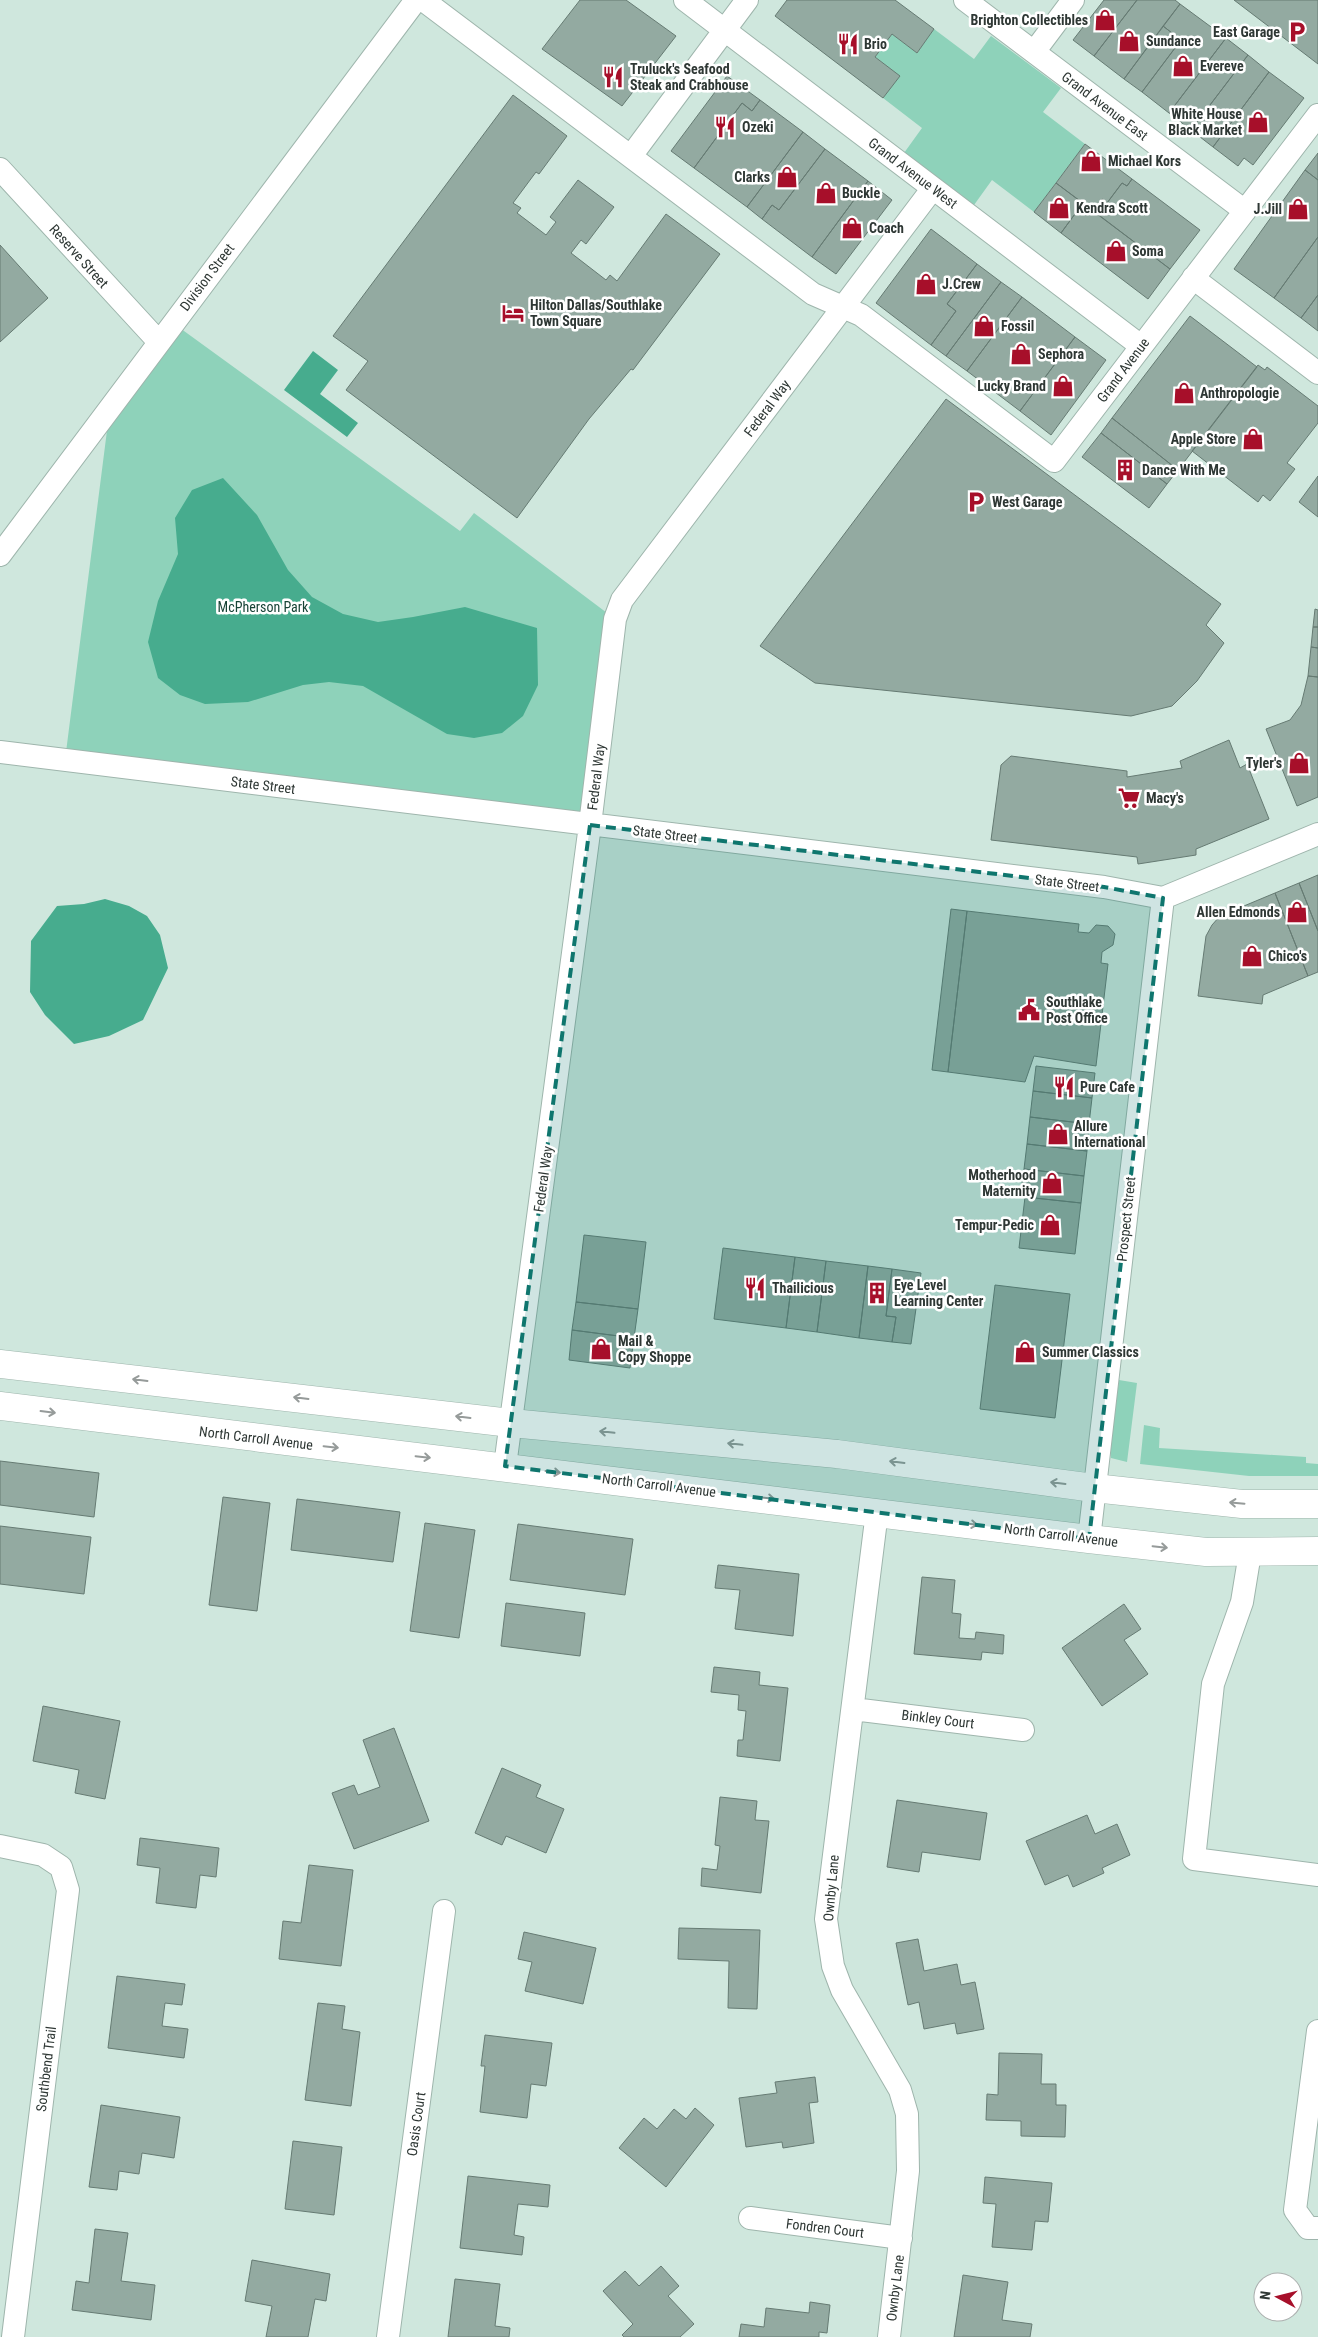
<svg xmlns="http://www.w3.org/2000/svg" width="1318" height="2337" viewBox="0 0 1318 2337" font-family="'Roboto Condensed',sans-serif">
  <style>
    .green { fill: #8ed2ba }
    .water { fill: #47ac8e }
    .building { fill: #93aaa1; stroke: #667b73 }
    .lines { fill: none; stroke-linecap: round; stroke-linejoin: round }
    .minor-casing { stroke: #9eb5ac; stroke-width: 24 }
    .secondary-casing { stroke: #9eb5ac; stroke-width: 29 }
    .minor { stroke: #fff; stroke-width: 22 }
    .secondary { stroke: #fff; stroke-width: 28 }
    .oneway { stroke: #969b9a }
    .marked { fill: #0f766e; fill-opacity: 0.2; stroke: #0f766e; stroke-width: 4; stroke-dasharray: 10 6; stroke-linejoin: round }
    .labels { text-anchor: middle; stroke-width: 5; stroke-linejoin: round; paint-order: stroke }
    .poi-label { font-size: 14px; font-weight: bold; fill: #2e3734; stroke: #fff; text-anchor: start }
    .street-label { font-size: 14px; fill: #2e3734; stroke: #fff }
    .park-label { font-size: 14px; fill: #174336; stroke: #fff }
  </style>
  <rect width="100%" height="100%" fill="#cfe7dd"/>
  <path class="green" d="M934 29 974 59 991 36 1061 88 1043 112 1085 144 1034 212 992 180 974 205 904 153 922 128 883 98 899 76 875 57 892 34 917 53Z
    M173 323 460 531 474 513 615 619 590 825 65 760 110 407Z
    M1119 1380 1137 1383 1127 1462 1111 1458 1110 1450Z
    M1144 1425 1160 1428 1159 1448 1306 1457V1463L1318 1464V1476H1249L1140 1464Z"/>
  <path class="water" d="M313 351 338 370 320 394 358 423 347 437 284 390Z
    M223 478 257 515 288 570 312 597 343 614 378 622 413 617 465 607 537 628 538 685 523 716 502 733 474 738 447 734 363 686 329 682 303 685 248 702 205 704 180 695 158 678 148 642 158 601 178 554 175 518 192 490Z
    M105 899 129 906 147 916 160 935 168 968 143 1020 109 1036 74 1044 45 1015 30 992 31 941 57 906 84 904Z"/>
  <path class="building" d="M580 0H626L676 36 622 106 542 49Z
    M787 0H895L934 29 917 53 892 34 875 57 900 76 883 98 775 16Z
    M1104 0H1137L1094 56 1073 40Z
    M1137 0H1175L1180 4 1124 79 1094 56Z
    M1234 0H1318V64Z
    M1180 4 1226 38 1169 113 1142 92 1181 40 1163 26Z
    M1163 26 1181 40 1142 92 1124 79Z
    M1226 38 1248 55 1191 130 1169 113Z
    M1248 55 1269 72 1213 147 1191 130Z
    M1269 72 1304 98 1253 165 1244 158 1238 166 1213 147Z
    M727 76 760 100 752 111 742 103 694 168 671 151Z
    M513 95 567 136 539 174 536 172 513 203 521 208 517 213 546 235 556 222 550 217 578 180 614 207 586 244 581 240 571 253 606 280 610 275 617 281 666 214 720 254 633 370 631 369 589 419 517 518 346 390 368 361 333 336Z
    M760 100 803 132 747 207 694 168 742 103 752 111Z
    M803 132 825 149 779 210 772 205 762 219 747 207Z
    M1085 144 1132 179 1127 186 1122 183 1107 203 1102 199 1093 211 1056 183Z
    M825 149 868 181 812 257 762 219 772 205 779 210Z
    M1318 153V180L1305 170Z
    M1305 170 1318 180V237L1274 298 1234 269Z
    M1132 179 1200 230 1170 269 1093 211 1102 199 1107 203 1122 183 1127 186Z
    M868 181 892 200 836 274 812 257Z
    M1056 183 1083 203 1061 233 1034 212Z
    M1083 203 1170 269 1148 299 1061 233Z
    M931 229 977 264 947 304 956 311 931 345 876 303Z
    M1318 237V295L1301 318 1274 298Z
    M0 245 48 298 0 342Z
    M977 264 1001 282 946 356 931 345 956 311 947 304Z
    M1001 282 1022 297 967 371 946 356Z
    M1318 295V331L1301 318Z
    M1022 297 1075 337 1020 411 967 371Z
    M1190 316 1257 367 1178 470 1112 418Z
    M1075 337 1106 360 1051 435 1020 411Z
    M1258 365 1265 370 1267 367 1318 406V423L1287 463 1295 469 1270 501 1263 495 1258 502 1192 451Z
    M946 399 1221 604 1206 625 1224 643 1197 681 1172 706 1131 716 815 683 760 646Z
    M1112 418 1178 470 1167 484 1101 433Z
    M1101 433 1167 484 1149 508 1082 457Z
    M1318 476V517L1299 502Z
    M1315 609 1318 610V627H1313Z
    M1313 627H1318V648L1311 647Z
    M1311 647 1318 648V677L1308 676Z
    M1308 676 1318 677V797L1297 806 1266 729 1290 720 1301 705Z
    M1229 740 1240 768 1247 764 1269 819 1196 849V855L1138 864 1137 857 991 840 1001 765 1011 756 1127 771V777L1182 768 1180 761Z
    M1318 875V931L1299 883Z
    M1299 883 1318 931V972L1308 976 1275 893Z
    M1275 893 1308 976 1263 995 1262 1004 1198 996 1206 936 1212 925 1220 916Z
    M951 909 967 911 948 1072 932 1070Z
    M967 911 1079 924 1078 932 1089 933 1096 925 1108 926 1115 934 1113 945 1102 952 1101 963 1108 964 1096 1066 1034 1056 1025 1082 948 1072Z
    M1036 1066 1095 1073 1092 1098 1033 1091Z
    M1033 1091 1092 1098 1089 1124 1030 1117Z
    M1030 1117 1089 1124 1087 1151 1027 1144Z
    M1027 1144 1087 1151 1084 1176 1024 1169Z
    M1024 1169 1084 1176 1081 1203 1025 1197 1026 1191H1021Z
    M1025 1197 1081 1203 1075 1254 1019 1248Z
    M584 1235 646 1242 638 1309 576 1302Z
    M723 1248 795 1257 786 1328 714 1319Z
    M795 1257 826 1261 817 1332 786 1328Z
    M826 1261 868 1266 859 1338 817 1332Z
    M868 1266 892 1269 886 1316 896 1317 892 1342 859 1338Z
    M892 1269 921 1273 911 1344 892 1342 896 1317 886 1316Z
    M995 1285 1070 1294 1055 1418 980 1409Z
    M576 1302 638 1309 634 1338 572 1330Z
    M572 1330 634 1338 630 1368 569 1360Z
    M0 1461 99 1473 94 1517 0 1505Z
    M223 1497 270 1503 257 1611 209 1605Z
    M297 1499 400 1512 393 1562 291 1550Z
    M425 1523 475 1530 459 1638 410 1631Z
    M518 1524 633 1539 625 1595 510 1580Z
    M0 1526 91 1537 84 1594 0 1584Z
    M718 1565 799 1574 793 1636 735 1629 740 1590 715 1588Z
    M922 1577 955 1580 952 1613 961 1614 959 1638 975 1639 976 1632 1004 1635 1003 1654 982 1652 981 1660 914 1654Z
    M506 1603 585 1613 580 1656 501 1646Z
    M1124 1604 1141 1629 1124 1640 1148 1674 1102 1706 1062 1648Z
    M714 1667 760 1672 759 1685 788 1688 780 1761 737 1756 738 1740H743L746 1711 738 1710 739 1695 711 1692Z
    M43 1706 120 1721 105 1799 75 1793 79 1770 33 1761Z
    M394 1728 429 1821 354 1849 332 1793 354 1785 358 1795 380 1787 363 1740Z
    M502 1768 541 1785 536 1797 564 1809 546 1853 506 1836 502 1845 475 1833Z
    M720 1797 757 1801 755 1820 769 1821 761 1893 701 1886 702 1868 717 1870 720 1846 715 1845Z
    M897 1800 987 1813 980 1860 922 1852 919 1872 887 1867Z
    M1087 1815 1095 1834 1117 1824 1130 1855 1102 1868 1104 1873 1073 1887 1068 1875 1045 1885 1026 1841Z
    M140 1838 219 1848 216 1877 200 1875 196 1908 156 1903 160 1868 137 1865Z
    M309 1865 353 1870 341 1966 279 1959 283 1921 301 1923Z
    M679 1928 760 1930 757 2009 728 2008 729 1961 678 1959Z
    M524 1932 596 1948 583 2004 525 1991 532 1962 518 1959Z
    M918 1939 924 1971 957 1964 961 1985 975 1982 984 2029 957 2034 955 2023 924 2029 919 2002 908 2005 896 1943Z
    M117 1976 185 1984 182 2005 165 2003 162 2026 188 2029 184 2058 108 2048Z
    M318 2003 345 2006 342 2029 360 2032 351 2106 305 2100Z
    M485 2035 552 2043 546 2086 531 2084 527 2118 480 2112 485 2066H481Z
    M999 2053 1042 2054 1041 2084H1056V2105H1066L1065 2137 1021 2136V2121L986 2120 987 2094 998 2095Z
    M815 2077 818 2102 809 2103 814 2143 783 2148 782 2142 746 2147 739 2098 777 2093 775 2082Z
    M101 2105 180 2117 174 2158 142 2153 139 2174 119 2171 117 2190 89 2187Z
    M695 2108 714 2125 666 2187 619 2148 644 2118 657 2129 674 2109 686 2119Z
    M293 2141 342 2147 334 2215 285 2209Z
    M468 2176 550 2185 548 2207 518 2204 514 2235 524 2237 522 2255 460 2248Z
    M985 2177 1052 2183 1048 2222 1035 2221 1032 2250 992 2247 996 2204 983 2203Z
    M95 2229 128 2233 121 2281 155 2285 151 2320 72 2310 76 2281 89 2283Z
    M252 2260 330 2274 326 2301 315 2299 308 2337H266L272 2306 245 2301Z
    M661 2266 679 2286 668 2296 694 2324 680 2337H624L622 2335 633 2324 603 2291 625 2271 639 2286Z
    M963 2275 1008 2282 1002 2320 1032 2324 1030 2337H954Z
    M455 2279 500 2284 495 2326 510 2328 509 2337H448Z
    M810 2302 830 2305 827 2333 819 2332V2337H739L741 2324 764 2327 766 2308 809 2313Z"/>
  <g class="lines">
    <g class="minor-casing">
      <path id="minor" d="M423 0 813 294 861 315 1054 461 1318 115
        M685 0 1141 346
        M965 0 1245 211
        M1034 52 1073 0
        M631 156 747 0
        M0 169 159 342
        M1193 278 1318 373
        M0 555 416 0
        M0 752 1104 887 1163 898 1318 834
        M505 1466 590 825 615 619 622 600 933 188
        M877 1512 826 1919 833 1966 842 1990 900 2090 907 2114 908 2171 889 2337
        M1089 1539 1163 898
        M1250 1553 1242 1602 1213 1684 1194 1859 1318 1875
        M853 1709 1023 1730
        M0 1846 43 1855 61 1867 68 1890 13 2337
        M1318 2031 1295 2210 1308 2228H1318
        M750 2218 901 2238
        M388 2337 444 1911"/>
    </g>
    <g class="secondary-casing">
      <path id="secondary" d="M0 1364 511 1423 837 1454 1094 1488 1242 1504H1318
        M0 1406 1089 1539 1206 1552 1318 1551"/>
    </g>
    <use href="#minor" class="minor"/>
    <use href="#secondary" class="secondary"/>
  </g>
  <defs><path id="oneway-shaft" d="M-6 0H5M1.5-3L5.5 0L1.5 3" fill="none" stroke-width="1.6" stroke-linecap="round" stroke-linejoin="round" transform="scale(1.25)"/></defs>
  <g class="oneway">
    <use href="#oneway-shaft" transform="translate(140 1380) rotate(-173)"/>
    <use href="#oneway-shaft" transform="translate(301 1398) rotate(-173)"/>
    <use href="#oneway-shaft" transform="translate(48 1412) rotate(7)"/>
    <use href="#oneway-shaft" transform="translate(463 1417) rotate(-173)"/>
    <use href="#oneway-shaft" transform="translate(607 1432) rotate(-174)"/>
    <use href="#oneway-shaft" transform="translate(735 1444) rotate(-174)"/>
    <use href="#oneway-shaft" transform="translate(331 1447) rotate(6)"/>
    <use href="#oneway-shaft" transform="translate(423 1457) rotate(6)"/>
    <use href="#oneway-shaft" transform="translate(897 1462) rotate(-173)"/>
    <use href="#oneway-shaft" transform="translate(553 1472) rotate(7)"/>
    <use href="#oneway-shaft" transform="translate(1058 1483) rotate(-173)"/>
    <use href="#oneway-shaft" transform="translate(767 1498) rotate(7)"/>
    <use href="#oneway-shaft" transform="translate(1237 1503) rotate(-175)"/>
    <use href="#oneway-shaft" transform="translate(970 1524) rotate(7)"/>
    <use href="#oneway-shaft" transform="translate(1160 1547) rotate(6)"/>
  </g>
  <path class="marked" d="M590 825 1104 887 1163 898 1089 1539 505 1466Z"/>
  <defs>
    <g id="shop-bare" transform="scale(1.725)"><path d="M-5-2.5h2.3a2.7 3.5 0 0 1 5.4 0H5L5.5 6h-11ZM-1.5-2.5h3a1.5 2.3 0 0 0-3 0Z" fill="#a70f2a" stroke="#fff" stroke-width="2.5" paint-order="stroke"/></g>
    <g id="parking-bare" transform="scale(1.725)"><path d="M-3.5-5.5H1a3.5 3.5 0 0 1 0 7H-1V5.5H-3.5ZM-1-3.4V-.6H.8a1.4 1.4 0 0 0 0-2.8Z" fill="#a70f2a" stroke="#fff" stroke-width="2.5" paint-order="stroke"/></g>
    <g id="restaurant-bare" transform="scale(1.725)"><path d="M-5-6h1v4h1v-4h1v4h1v-4h1v5L-1.5 .5V6h-2V.5L-5-1ZM5-6V6H3V1.5H1.5Q1.5-4 5-6Z" fill="#a70f2a" stroke="#fff" stroke-width="2.5" paint-order="stroke"/></g>
    <g id="hotel-bare" transform="scale(1.725)"><path d="M-6-4.5h1.5V1H6V5H4.5V3h-9V5H-6ZM-4 0a1.8 1.8 0 1 1 3.6 0ZM.5 0V-2.5h3Q6-2.5 6 0Z" fill="#a70f2a" stroke="#fff" stroke-width="2.5" paint-order="stroke"/></g>
    <g id="building-bare" transform="scale(1.725)"><path d="M-4-6H4V6H1V3H-1V6H-4ZM-2.5-4.3h1.7v1.8h-1.7ZM.8-4.3h1.7v1.8H.8ZM-2.5-1h1.7V.8h-1.7ZM.8-1h1.7V.8H.8Z" fill="#a70f2a" stroke="#fff" stroke-width="2.5" paint-order="stroke"/></g>
    <g id="supermarket-bare" transform="scale(1.725)"><path d="M-6-5.5h2.5l.6 2H6L4.5 2H-2.5L-4.4-4H-6ZM-1.5 3.2a1.3 1.3 0 1 0 .1 0ZM3 3.2a1.3 1.3 0 1 0 .1 0Z" fill="#a70f2a" stroke="#fff" stroke-width="2.5" paint-order="stroke"/></g>
    <g id="civic-bare" transform="scale(1.725)"><path d="M-.6-6.5H3V-4.5H.6V-3L4-1V1h2V6H-6V1h2V-1L-.6-3ZM-1.2 2.5V6h2.4V2.5Z" fill="#a70f2a" stroke="#fff" stroke-width="2.5" paint-order="stroke"/></g>
  </defs>
  <g fill-rule="evenodd">
    <use href="#shop-bare" x="1105" y="20"/>
    <use href="#parking-bare" x="1297" y="32"/>
    <use href="#shop-bare" x="1129" y="41"/>
    <use href="#restaurant-bare" x="848" y="44"/>
    <use href="#shop-bare" x="1183" y="66"/>
    <use href="#restaurant-bare" x="613" y="77"/>
    <use href="#shop-bare" x="1258" y="122"/>
    <use href="#restaurant-bare" x="725" y="127"/>
    <use href="#shop-bare" x="1091" y="161"/>
    <use href="#shop-bare" x="787" y="177"/>
    <use href="#shop-bare" x="826" y="193"/>
    <use href="#shop-bare" x="1059" y="208"/>
    <use href="#shop-bare" x="1298" y="209"/>
    <use href="#shop-bare" x="852" y="228"/>
    <use href="#shop-bare" x="1116" y="251"/>
    <use href="#shop-bare" x="926" y="284"/>
    <use href="#hotel-bare" x="513" y="313"/>
    <use href="#shop-bare" x="984" y="326"/>
    <use href="#shop-bare" x="1021" y="354"/>
    <use href="#shop-bare" x="1063" y="386"/>
    <use href="#shop-bare" x="1184" y="393"/>
    <use href="#shop-bare" x="1253" y="439"/>
    <use href="#building-bare" x="1125" y="470"/>
    <use href="#parking-bare" x="976" y="502"/>
    <use href="#shop-bare" x="1299" y="763"/>
    <use href="#supermarket-bare" x="1129" y="798"/>
    <use href="#shop-bare" x="1297" y="912"/>
    <use href="#shop-bare" x="1252" y="956"/>
    <use href="#civic-bare" x="1029" y="1010"/>
    <use href="#restaurant-bare" x="1064" y="1087"/>
    <use href="#shop-bare" x="1058" y="1134"/>
    <use href="#shop-bare" x="1052" y="1183"/>
    <use href="#shop-bare" x="1050" y="1225"/>
    <use href="#restaurant-bare" x="755" y="1288"/>
    <use href="#building-bare" x="877" y="1293"/>
    <use href="#shop-bare" x="601" y="1349"/>
    <use href="#shop-bare" x="1025" y="1352"/>
  </g>
  <g class="labels">
    <g class="poi-label">
      <text x="1088" y="25" text-anchor="end">Brighton Collectibles</text>
      <text x="1280" y="37" text-anchor="end">East Garage</text>
      <text x="1146" y="46">Sundance</text>
      <text x="864" y="49">Brio</text>
      <text x="1200" y="71">Evereve</text>
      <text x="630" y="74">Truluck's Seafood<tspan x="630" dy="16">Steak and Crabhouse</tspan></text>
      <text x="1242" y="119" text-anchor="end">White House<tspan x="1242" dy="16">Black Market</tspan></text>
      <text x="742" y="132">Ozeki</text>
      <text x="1108" y="166">Michael Kors</text>
      <text x="770" y="182" text-anchor="end">Clarks</text>
      <text x="842" y="198">Buckle</text>
      <text x="1076" y="213">Kendra Scott</text>
      <text x="1282" y="214" text-anchor="end">J.Jill</text>
      <text x="869" y="233">Coach</text>
      <text x="1132" y="256">Soma</text>
      <text x="942" y="289">J.Crew</text>
      <text x="530" y="310">Hilton Dallas/Southlake<tspan x="530" dy="16">Town Square</tspan></text>
      <text x="1001" y="331">Fossil</text>
      <text x="1038" y="359">Sephora</text>
      <text x="1046" y="391" text-anchor="end">Lucky Brand</text>
      <text x="1200" y="398">Anthropologie</text>
      <text x="1236" y="444" text-anchor="end">Apple Store</text>
      <text x="1142" y="475">Dance With Me</text>
      <text x="992" y="507">West Garage</text>
      <text x="1282" y="768" text-anchor="end">Tyler's</text>
      <text x="1146" y="803">Macy's</text>
      <text x="1280" y="917" text-anchor="end">Allen Edmonds</text>
      <text x="1268" y="961">Chico's</text>
      <text x="1046" y="1007">Southlake<tspan x="1046" dy="16">Post Office</tspan></text>
      <text x="1080" y="1092">Pure Cafe</text>
      <text x="1074" y="1131">Allure<tspan x="1074" dy="16">International</tspan></text>
      <text x="1036" y="1180" text-anchor="end">Motherhood<tspan x="1036" dy="16">Maternity</tspan></text>
      <text x="1034" y="1230" text-anchor="end">Tempur-Pedic</text>
      <text x="894" y="1290">Eye Level<tspan x="894" dy="16">Learning Center</tspan></text>
      <text x="772" y="1293">Thailicious</text>
      <text x="618" y="1346">Mail &amp;<tspan x="618" dy="16">Copy Shoppe</tspan></text>
      <text x="1042" y="1357">Summer Classics</text>
    </g>
    <g class="street-label">
      <text transform="translate(1105 106) rotate(37)" y="5">Grand Avenue East</text>
      <text transform="translate(913 173) rotate(37)" y="5">Grand Avenue West</text>
      <text transform="translate(79 256) rotate(48)" y="5">Reserve Street</text>
      <text transform="translate(207 277) rotate(-53)" y="5">Division Street</text>
      <text transform="translate(1123 370) rotate(-53)" y="5">Grand Avenue</text>
      <text transform="translate(767 408) rotate(-53)" y="5">Federal Way</text>
      <text transform="translate(596 777) rotate(-83)" y="5">Federal Way</text>
      <text transform="translate(263 785) rotate(7)" y="5">State Street</text>
      <text transform="translate(665 834) rotate(7)" y="5">State Street</text>
      <text transform="translate(1067 883) rotate(7)" y="5">State Street</text>
      <text transform="translate(543 1179) rotate(-82)" y="5">Federal Way</text>
      <text transform="translate(1126 1219) rotate(-84)" y="5">Prospect Street</text>
      <text transform="translate(256 1438) rotate(7)" y="5">North Carroll Avenue</text>
      <text transform="translate(659 1485) rotate(7)" y="5">North Carroll Avenue</text>
      <text transform="translate(1061 1535) rotate(7)" y="5">North Carroll Avenue</text>
      <text transform="translate(938 1719) rotate(7)" y="5">Binkley Court</text>
      <text transform="translate(831 1888) rotate(-85)" y="5">Ownby Lane</text>
      <text transform="translate(46 2069) rotate(-83)" y="5">Southbend Trail</text>
      <text transform="translate(416 2124) rotate(-82)" y="5">Oasis Court</text>
      <text transform="translate(825 2228) rotate(7)" y="5">Fondren Court</text>
      <text transform="translate(895 2288) rotate(-83)" y="5">Ownby Lane</text>
    </g>
    <g class="park-label">
      <text x="263" y="612">McPherson Park</text>
    </g>
  </g>
  <g transform="translate(1278 2297) rotate(277)"><circle r="24" fill="#ffffff" stroke="#abafae"/>
  <path d="M0-4L9 19L0 12L-9 19Z" fill="#a70f2a"/>
  <text y="-8" font-size="14" font-weight="bold" text-anchor="middle" fill="#2e3734">N</text>
  </g>
</svg>
